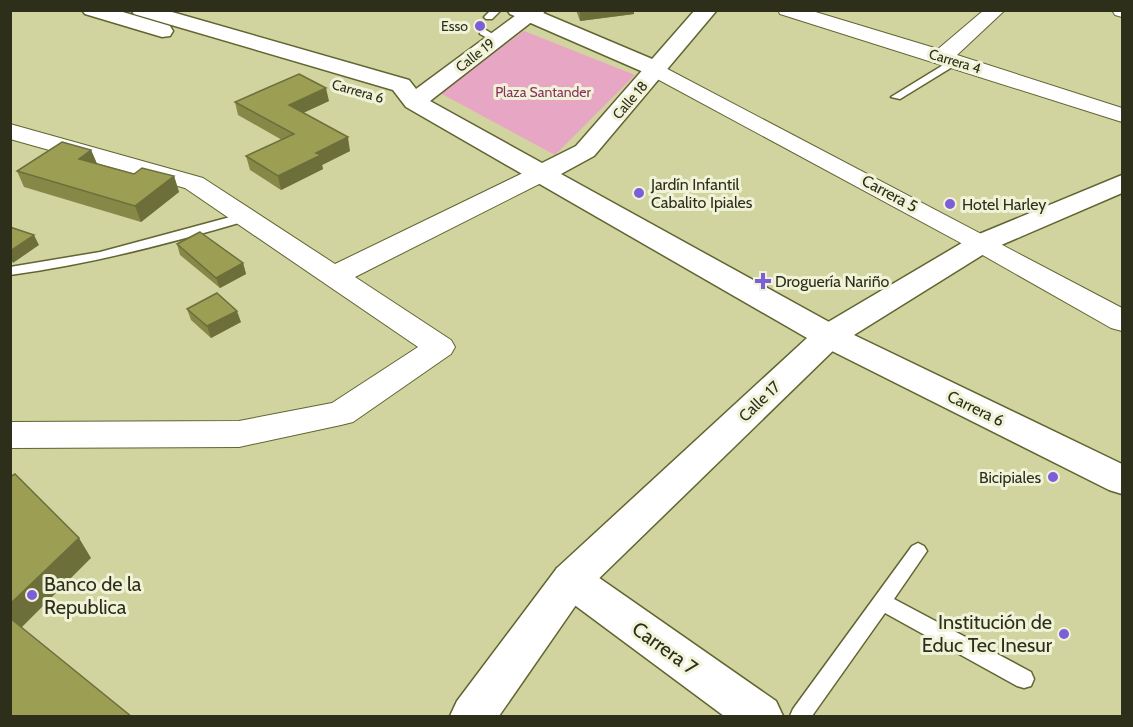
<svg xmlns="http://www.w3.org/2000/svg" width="1133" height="727" viewBox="0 0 1133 727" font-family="Cabin,sans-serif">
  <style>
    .green { fill: #e7a6c3 }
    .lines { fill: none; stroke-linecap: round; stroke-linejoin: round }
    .lane-casing { stroke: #626431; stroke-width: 3 }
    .street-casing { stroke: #626431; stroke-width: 2 }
    .secondary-casing { stroke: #626431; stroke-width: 3 }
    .primary-casing { stroke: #626431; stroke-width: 3 }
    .lane { fill: #fff; fill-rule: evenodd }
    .street { fill: #fff; fill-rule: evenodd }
    .secondary { fill: #fff; fill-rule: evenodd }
    .primary { fill: #fff; fill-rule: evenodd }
    .wall { fill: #858847 }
    .shaded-wall { fill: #6c6f3a }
    .building { fill: #9b9e53; stroke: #6c6f3a; stroke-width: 1.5 }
    .poi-dot { fill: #7c5ed8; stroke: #f1f3d8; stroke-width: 2 }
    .labels { text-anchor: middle; stroke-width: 6; stroke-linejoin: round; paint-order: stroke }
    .far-poi-label { font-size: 14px; fill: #2e2f1a; stroke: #f1f3d8; text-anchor: end }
    .far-street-label { font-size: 14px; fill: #2e2f1a; stroke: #f1f3d8 }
    .far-park-label { font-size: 14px; fill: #8a3361; stroke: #f1f3d8 }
    .poi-label { font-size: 16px; fill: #2e2f1a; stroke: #f1f3d8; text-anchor: start }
    .street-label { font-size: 16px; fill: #2e2f1a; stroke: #f1f3d8 }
    .near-poi-label { font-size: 20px; fill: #2e2f1a; stroke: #f1f3d8; text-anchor: start }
    .near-street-label { font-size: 20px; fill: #2e2f1a; stroke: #f1f3d8 }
  </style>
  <rect width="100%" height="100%" fill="#d1d49e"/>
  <path class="green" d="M524 31 635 75 555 155 440 93Z"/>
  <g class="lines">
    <g class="lane-casing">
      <path id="lane" d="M491 10H501L492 19H486L484 17Z
        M480 30H486L501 39 493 41 480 34Z
        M953 59 962 61 900 99 891 97Z
        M245 213 251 217 249 220C171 243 92 264 10 275V267L100 252Z
        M918 543 924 546 927 551 894 599 1031 672 1034 679 1031 686 1024 688 1017 686 885 613 812 716H790L793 709 912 546Z"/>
    </g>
    <g class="street-casing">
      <path id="street" d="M778 10H809L938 49 984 10H1005L957 55 1122 108V122L780 14Z
        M1112 10H1122V17L1115 15Z
        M656 63 1122 308V331L1111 328 972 249 648 74 645 69 648 64Z
        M10 124 203 178 335 264 531 169 540 166 549 169 553 174 549 179 355 277 451 340 455 347 451 354 353 422 341 425 239 447 10 448V422L239 421 332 403 418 347 185 188 10 139Z"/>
    </g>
    <g class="secondary-casing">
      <path id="secondary" d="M507 10H536L664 64 667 69 664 74H648L510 14Z
        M1122 175V193L992 249 854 335 1122 464V494L1109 490 818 344 813 336 818 328 972 237Z
        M571 563 585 568 776 701 783 716H724L557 592 551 580 557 568Z"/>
    </g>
    <g class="primary-casing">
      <path id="primary" d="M82 10H116L170 26 173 31 170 36 162 37 85 14Z
        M131 10H165L409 80 416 89 523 10H547L430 101 542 163 576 146 695 10H717L594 156 561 174 840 328 845 336 840 344 585 592 499 716H450L457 701 557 568 807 338 406 107 393 90 134 14Z"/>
    </g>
    <use href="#lane" class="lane"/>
    <use href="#street" class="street"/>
    <use href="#secondary" class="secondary"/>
    <use href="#primary" class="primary"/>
  </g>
  <path class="wall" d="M576 10H634V14L580 21Z
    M329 101 303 113 350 151 322 165 323 169 281 190 250 170 246 156 282 140 238 115 235 102Z
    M91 150 97 164 134 174 174 176 179 192 141 222 24 187 17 171Z
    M177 244 243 263 246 274 220 288 180 255Z
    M187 309 241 322 211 338 191 320Z"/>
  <path class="shaded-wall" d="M580 10H634V14L580 21Z
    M326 88 329 101 292 118 289 105Z
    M348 137 350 151 322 165 323 169 281 190 278 176 316 153Z
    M91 150 98 166 79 159Z
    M174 176 179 192 141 222 135 206Z
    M34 235 39 245 13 263 10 258V251Z
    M243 263 246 274 220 288 216 278Z
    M237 311 241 322 211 338 207 326Z
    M79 538 91 558 17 632 10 623V604Z"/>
  <path class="building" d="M299 74 326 88 289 105 348 137 316 153 321 155 278 176 246 156 294 134 235 102Z
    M62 142 91 150 79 159 134 174 142 168 174 176 135 206 17 171Z
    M10 227 34 235 10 251Z
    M200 232 243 263 216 278 177 244Z
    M217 293 237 311 207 326 187 309Z
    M15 474 79 538 10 604V477Z
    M10 618 132 717H10Z"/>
  <g class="poi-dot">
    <circle cx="480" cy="26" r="6"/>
    <circle cx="639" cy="193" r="6"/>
    <circle cx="950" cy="204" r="6"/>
    <path d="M760 272h6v6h6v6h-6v6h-6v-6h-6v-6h6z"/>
    <circle cx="1053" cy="477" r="6"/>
    <circle cx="32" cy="595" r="6"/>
    <circle cx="1064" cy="634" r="6"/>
  </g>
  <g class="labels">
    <g class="far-poi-label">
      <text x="468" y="31">Esso</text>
    </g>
    <g class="far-street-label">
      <text transform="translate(475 55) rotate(-38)" y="5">Calle 19</text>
      <text transform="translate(955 61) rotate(17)" y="5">Carrera 4</text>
      <text transform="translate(358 91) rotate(16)" y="5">Carrera 6</text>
      <text transform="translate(630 100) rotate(-49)" y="5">Calle 18</text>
    </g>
    <g class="far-park-label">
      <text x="543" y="97">Plaza Santander</text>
    </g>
    <g class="poi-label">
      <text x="651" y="190">Jardín Infantil<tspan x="651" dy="18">Cabalito Ipiales</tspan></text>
      <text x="962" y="210">Hotel Harley</text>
      <text x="775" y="287">Droguería Nariño</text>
      <text x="1041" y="483" text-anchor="end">Bicipiales</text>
    </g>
    <g class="street-label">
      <text transform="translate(890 193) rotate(28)" y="6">Carrera 5</text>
      <text transform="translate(759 401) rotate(-44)" y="6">Calle 17</text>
      <text transform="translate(976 408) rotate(26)" y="6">Carrera 6</text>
    </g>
    <g class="near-poi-label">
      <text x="44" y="591">Banco de la<tspan x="44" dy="23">Republica</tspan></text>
      <text x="1052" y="629" text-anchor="end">Institución de<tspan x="1052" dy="23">Educ Tec Inesur</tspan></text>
    </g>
    <g class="near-street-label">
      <text transform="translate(665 648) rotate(36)" y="7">Carrera 7</text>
    </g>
  </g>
  <rect width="1133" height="727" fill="none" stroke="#2e2f1a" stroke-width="24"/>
</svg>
